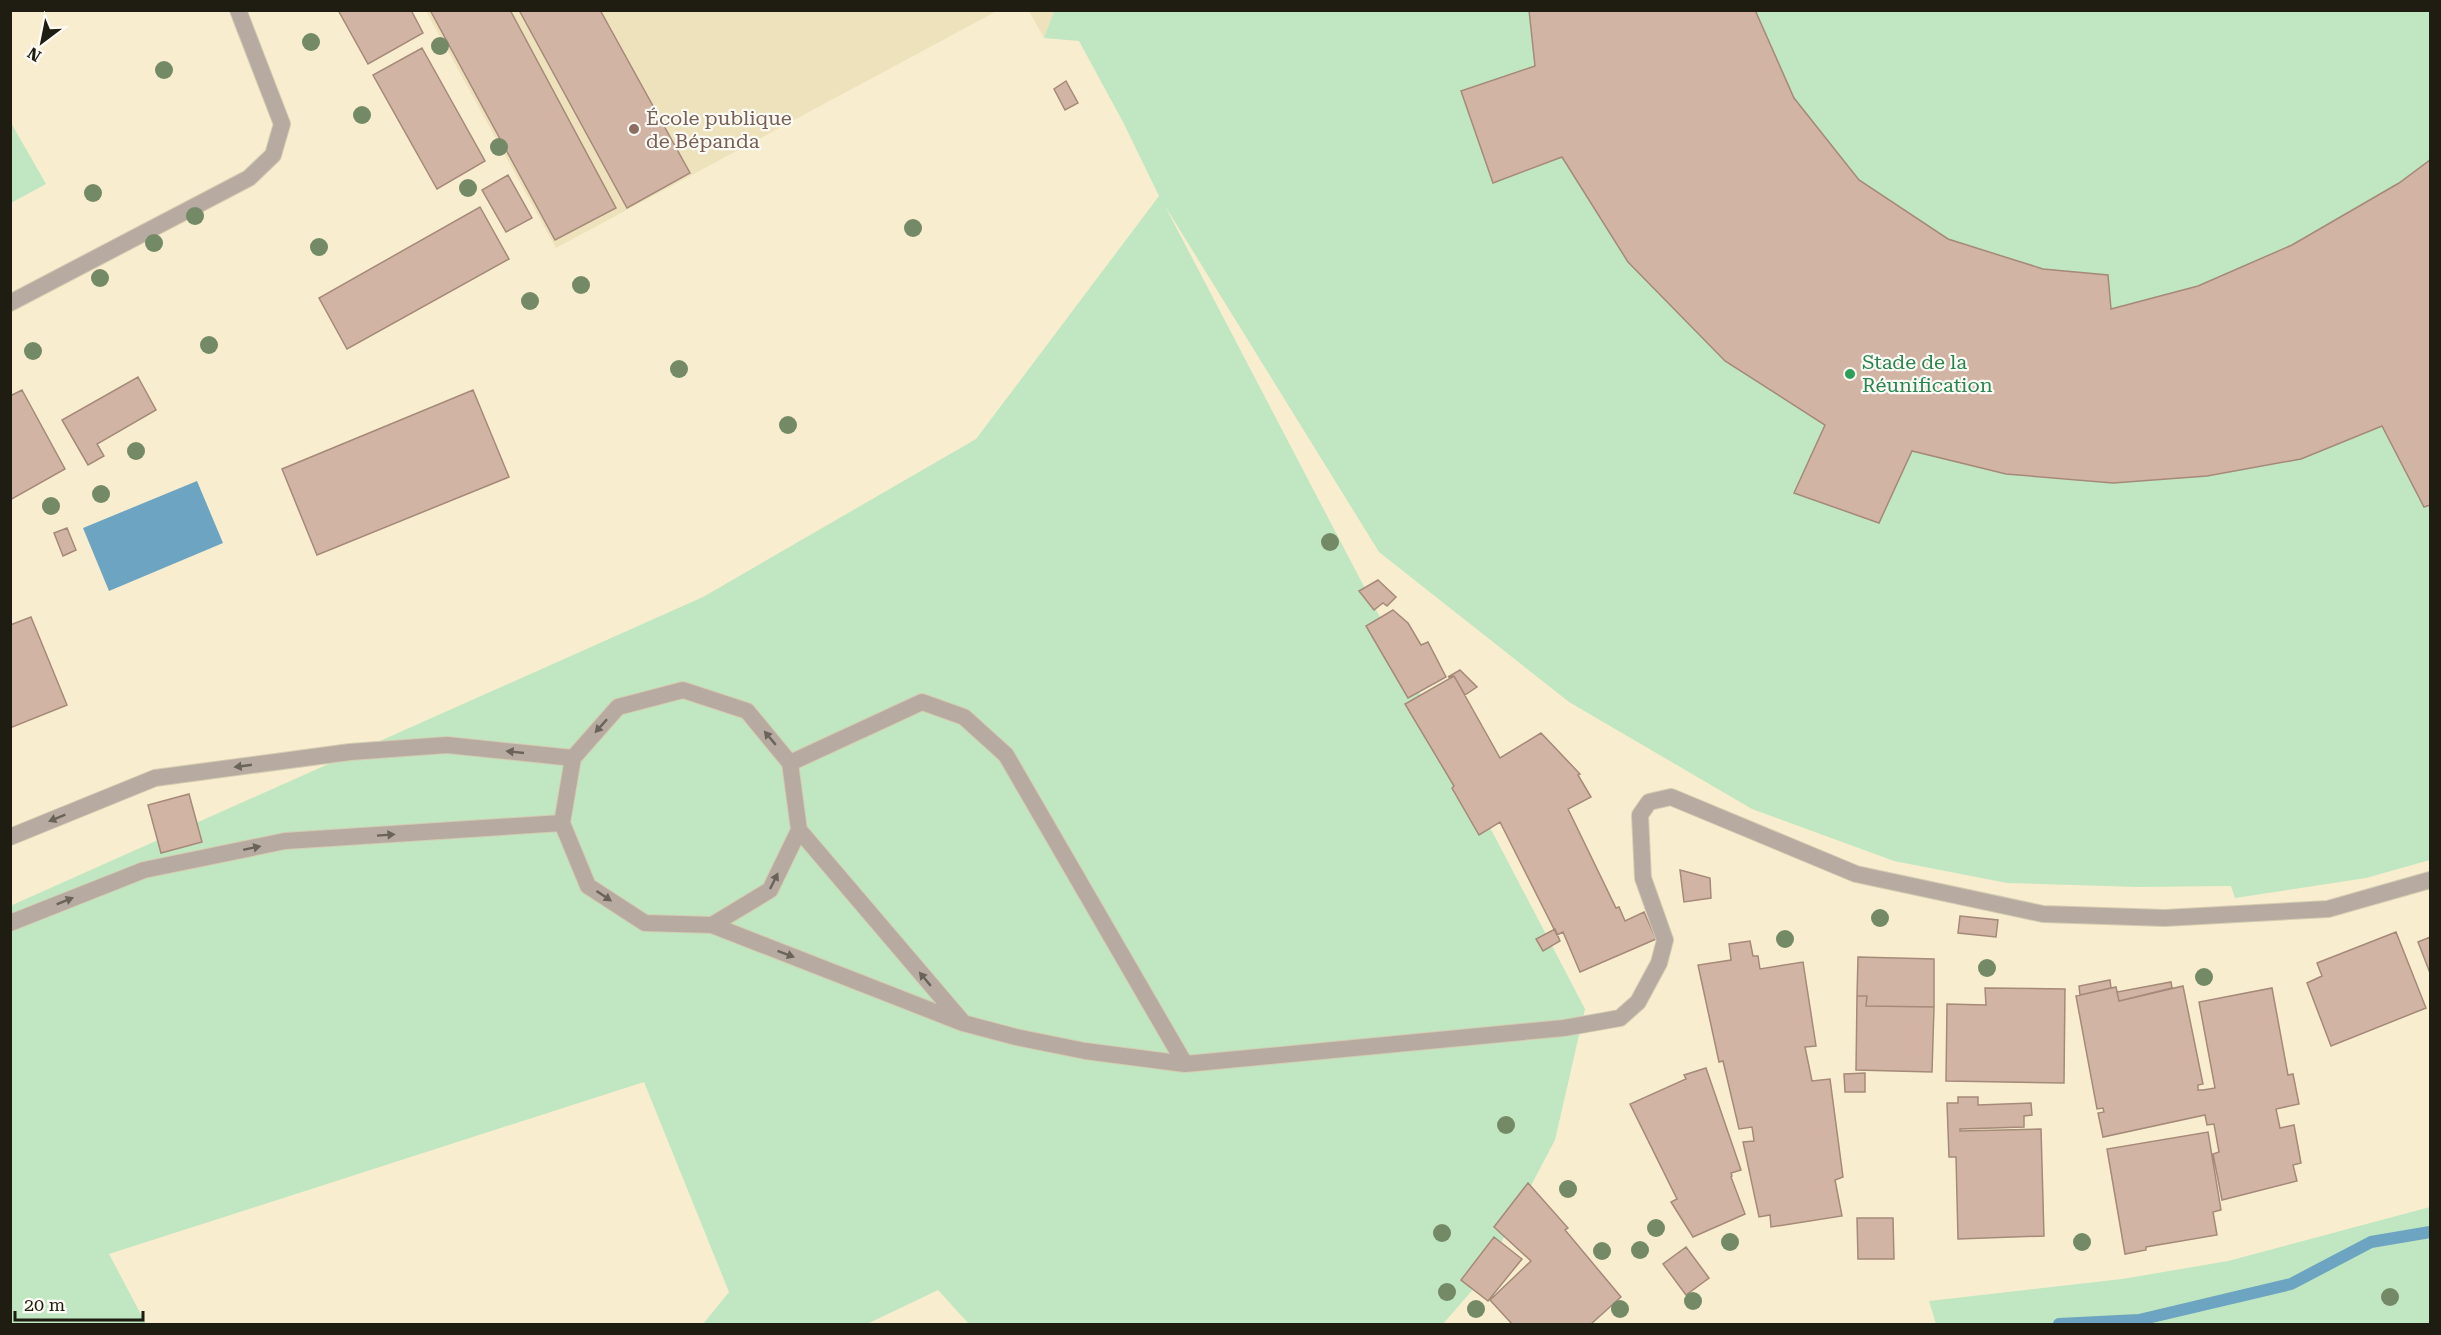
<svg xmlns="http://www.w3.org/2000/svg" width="2441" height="1335" viewBox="0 0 2441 1335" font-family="'Roboto Serif',serif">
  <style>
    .built { fill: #eee2bc }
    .green { fill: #c1e6c2 }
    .water { fill: #6ca4c1 }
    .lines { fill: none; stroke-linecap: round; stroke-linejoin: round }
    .stream { stroke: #6ca4c1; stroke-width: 12 }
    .building { fill: #d2b4a4; stroke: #a58979; stroke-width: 1.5 }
    .lane-casing { stroke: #d5ccb1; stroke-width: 18 }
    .lane { stroke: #b6aaa1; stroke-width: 16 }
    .tree { fill: #748a66 }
    .oneway { fill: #6a6359 }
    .education-dot { fill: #8d6e63; stroke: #fdfbf5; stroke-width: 2 }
    .leisure-dot { fill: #2e9e5b; stroke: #fdfbf5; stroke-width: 2 }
    .labels { text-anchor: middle; stroke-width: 4.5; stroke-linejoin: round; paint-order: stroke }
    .education-label { font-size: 20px; fill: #785e54; stroke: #fdfbf5; text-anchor: start }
    .leisure-label { font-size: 20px; fill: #27864d; stroke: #fdfbf5; text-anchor: start }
  </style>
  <rect width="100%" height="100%" fill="#f8eecf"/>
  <path class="built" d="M426 11H997L556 248Z
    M1029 11H1054L1044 38Z"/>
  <path class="green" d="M1054 11H2430V860L2366 878 2235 898 2231 886 2137 887 2007 883 1894 861 1752 809 1569 702 1379 552 1165 206 1585 1009 1555 1140 1482 1279 1443 1324H969L938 1290 867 1324H703L729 1292 644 1082 109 1254 146 1324H11L10 906 703 597 976 439 1159 196 1123 122 1079 41 1044 38Z
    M10 121 46 184 11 203H10Z
    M2430 1207V1324H1936L1929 1301 2122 1279 2228 1261Z"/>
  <path class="water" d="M197 481 223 543 109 591 83 528Z"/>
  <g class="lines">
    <path class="stream" d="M2059 1324 2139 1320 2291 1284 2371 1242 2430 1232"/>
  </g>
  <path class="building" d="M338 10H411L423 33 368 64Z
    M430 10H510L616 208 555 240Z
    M519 10H600L690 173 627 208Z
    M1529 10H1755L1794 98 1859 180 1948 239 2043 269 2108 275 2111 309 2198 286 2292 245 2399 183 2430 160V505L2424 507 2382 426 2301 459 2207 476 2113 483 2006 474 1912 451 1879 523 1794 493 1825 425 1725 361 1628 262 1562 157 1493 183 1461 91 1535 66Z
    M422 48 485 161 437 189 373 75Z
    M1066 81 1078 103 1065 110 1054 89Z
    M508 175 532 218 506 232 482 190Z
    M480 207 509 259 347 349 319 298Z
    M138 377 156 410 97 444 104 456 88 465 62 420Z
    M22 390 65 469 10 500V396Z
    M473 390 509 477 317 555 282 469Z
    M67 528 76 550 63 556 54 533Z
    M1378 580 1396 597 1387 606 1383 603 1374 610 1359 591Z
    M1393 610 1408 623 1421 645 1428 642 1446 677 1408 698 1366 626Z
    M31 617 67 705 10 728V625Z
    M1460 670 1477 687 1465 695 1454 676 1448 677Z
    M1454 676 1500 758 1541 733 1580 774 1578 775 1591 797 1568 809 1616 908 1619 907 1625 921 1644 912 1656 939 1580 972 1563 932 1557 935 1500 822 1479 835 1452 788 1454 786 1405 704Z
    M189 794 202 842 161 853 148 805Z
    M1680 870 1710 878 1711 898 1684 902Z
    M1960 916 1998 920 1996 937 1958 933Z
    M1555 929 1560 941 1543 951 1536 939Z
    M2396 932 2426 1008 2331 1046 2307 983 2322 976 2317 963Z
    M2430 937V973L2418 942Z
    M1750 941 1753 956H1758L1760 969 1803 962 1816 1046 1805 1047 1812 1081 1830 1079 1843 1177 1835 1180 1842 1216 1771 1227 1770 1215 1759 1217 1743 1142 1754 1141 1752 1127 1739 1129 1723 1061 1719 1062 1698 965 1731 960 1729 944Z
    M1858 957 1934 959V1007L1866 1006 1867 996H1857Z
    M2110 980 2111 988 2080 995 2079 986Z
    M2171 982 2172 988 2119 1001 2117 992Z
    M2183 986 2203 1084 2198 1085V1090H2203L2215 1088 2199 1002 2272 988 2288 1075 2293 1074 2299 1104 2276 1109 2280 1128 2294 1125 2301 1163 2293 1165 2297 1181 2222 1200 2213 1154 2219 1152 2214 1124 2207 1125 2205 1115 2103 1137 2098 1113 2104 1112 2103 1108 2097 1109 2076 996 2116 987 2119 1001Z
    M1985 988 2065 989 2064 1083 1946 1081 1947 1004 1986 1005Z
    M1857 996H1867L1866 1006 1934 1007 1932 1072 1856 1070Z
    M1706 1068 1741 1170 1731 1173 1732 1176 1731 1177 1745 1214 1693 1237 1671 1202 1677 1199 1630 1104 1686 1079 1684 1075Z
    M1865 1073V1092H1845L1844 1074Z
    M1958 1097H1978V1105L2031 1103 2032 1115 2024 1116V1127L1960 1129V1131L2041 1129 2044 1236 1958 1239 1956 1157H1949L1947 1103H1958Z
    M2208 1132 2221 1210 2213 1212 2217 1235 2146 1247V1250L2125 1254 2107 1149Z
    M1528 1183 1568 1228 1565 1230 1621 1297 1591 1324H1512L1490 1300 1531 1261 1494 1227Z
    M1857 1218H1893L1894 1259H1858Z
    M1494 1237 1522 1259 1488 1301 1461 1280Z
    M1686 1247 1709 1278 1686 1295 1663 1264Z"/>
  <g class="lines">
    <g class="lane-casing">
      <path id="lane" d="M10 303 249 178 273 155 282 124 238 10
        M790 763 922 702 964 717 1006 755 1185 1064
        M799 830 770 890 712 925 645 923 588 886 562 823 573 758 618 707 683 690 747 711 790 763 799 830 961 1020
        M10 837 155 778 350 752 447 745 573 758
        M10 923 144 870 285 841 562 823
        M712 925 963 1023 1016 1037 1085 1051 1185 1064 1564 1028 1620 1018 1638 1002 1659 963 1665 940 1643 878 1640 815 1649 802 1671 797 1856 874 2043 914 2165 918 2328 909 2430 880"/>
    </g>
    <use href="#lane" class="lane"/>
  </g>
  <g class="tree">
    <circle cx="311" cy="42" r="9"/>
    <circle cx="440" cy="46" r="9"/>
    <circle cx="164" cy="70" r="9"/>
    <circle cx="362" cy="115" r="9"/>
    <circle cx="499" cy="147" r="9"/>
    <circle cx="468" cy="188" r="9"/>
    <circle cx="93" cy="193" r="9"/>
    <circle cx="195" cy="216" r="9"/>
    <circle cx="913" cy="228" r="9"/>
    <circle cx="154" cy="243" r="9"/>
    <circle cx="319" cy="247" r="9"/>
    <circle cx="100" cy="278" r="9"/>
    <circle cx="581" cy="285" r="9"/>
    <circle cx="530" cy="301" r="9"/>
    <circle cx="209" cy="345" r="9"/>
    <circle cx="33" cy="351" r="9"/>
    <circle cx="679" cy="369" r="9"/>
    <circle cx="788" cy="425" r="9"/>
    <circle cx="136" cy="451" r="9"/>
    <circle cx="101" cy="494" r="9"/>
    <circle cx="51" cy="506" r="9"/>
    <circle cx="1330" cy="542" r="9"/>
    <circle cx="1880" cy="918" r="9"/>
    <circle cx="1785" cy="939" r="9"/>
    <circle cx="1987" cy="968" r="9"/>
    <circle cx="2204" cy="977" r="9"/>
    <circle cx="1506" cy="1125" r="9"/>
    <circle cx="1568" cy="1189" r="9"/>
    <circle cx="1656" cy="1228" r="9"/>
    <circle cx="1442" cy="1233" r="9"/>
    <circle cx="1730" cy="1242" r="9"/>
    <circle cx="2082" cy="1242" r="9"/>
    <circle cx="1640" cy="1250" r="9"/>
    <circle cx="1602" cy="1251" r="9"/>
    <circle cx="1447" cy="1292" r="9"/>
    <circle cx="2390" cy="1297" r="9"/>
    <circle cx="1693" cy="1301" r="9"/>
    <circle cx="1476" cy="1309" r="9"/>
    <circle cx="1620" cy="1309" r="9"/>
  </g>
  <defs><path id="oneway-solid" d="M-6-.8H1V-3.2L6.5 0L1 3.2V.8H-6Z" transform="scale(1.5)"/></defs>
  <g class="oneway">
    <use href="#oneway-solid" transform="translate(601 726) rotate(132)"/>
    <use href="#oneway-solid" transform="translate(770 738) rotate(-130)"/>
    <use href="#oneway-solid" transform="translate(515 752) rotate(-174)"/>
    <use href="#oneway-solid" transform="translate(243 766) rotate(172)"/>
    <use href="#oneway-solid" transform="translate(57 818) rotate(158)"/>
    <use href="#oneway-solid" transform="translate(386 835) rotate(-4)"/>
    <use href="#oneway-solid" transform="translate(252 848) rotate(-12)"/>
    <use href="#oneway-solid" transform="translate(774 881) rotate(-64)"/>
    <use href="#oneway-solid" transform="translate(604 896) rotate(34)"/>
    <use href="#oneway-solid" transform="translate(65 901) rotate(-22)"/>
    <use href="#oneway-solid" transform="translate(786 954) rotate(21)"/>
    <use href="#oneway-solid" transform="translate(925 979) rotate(-130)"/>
  </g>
  <circle class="education-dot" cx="634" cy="129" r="6"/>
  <circle class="leisure-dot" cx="1850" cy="374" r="6"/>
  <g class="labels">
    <g class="education-label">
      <text x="646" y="125">École publique<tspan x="646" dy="23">de Bépanda</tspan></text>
    </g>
    <g class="leisure-label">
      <text x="1862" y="369">Stade de la<tspan x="1862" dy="23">Réunification</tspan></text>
    </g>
  </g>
  <rect width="2441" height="1335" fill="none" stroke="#1f1c11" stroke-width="24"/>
  <g transform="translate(42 42) rotate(212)" stroke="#fdfbf5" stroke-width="4.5" paint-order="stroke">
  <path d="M0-4.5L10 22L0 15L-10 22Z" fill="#1f1c11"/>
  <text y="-9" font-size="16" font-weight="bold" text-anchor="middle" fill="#1f1c11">N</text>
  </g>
  <path d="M15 1311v9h128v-9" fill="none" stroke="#1f1c11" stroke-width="3"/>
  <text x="24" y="1311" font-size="18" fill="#1f1c11" stroke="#fdfbf5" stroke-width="4.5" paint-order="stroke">20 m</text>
</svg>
